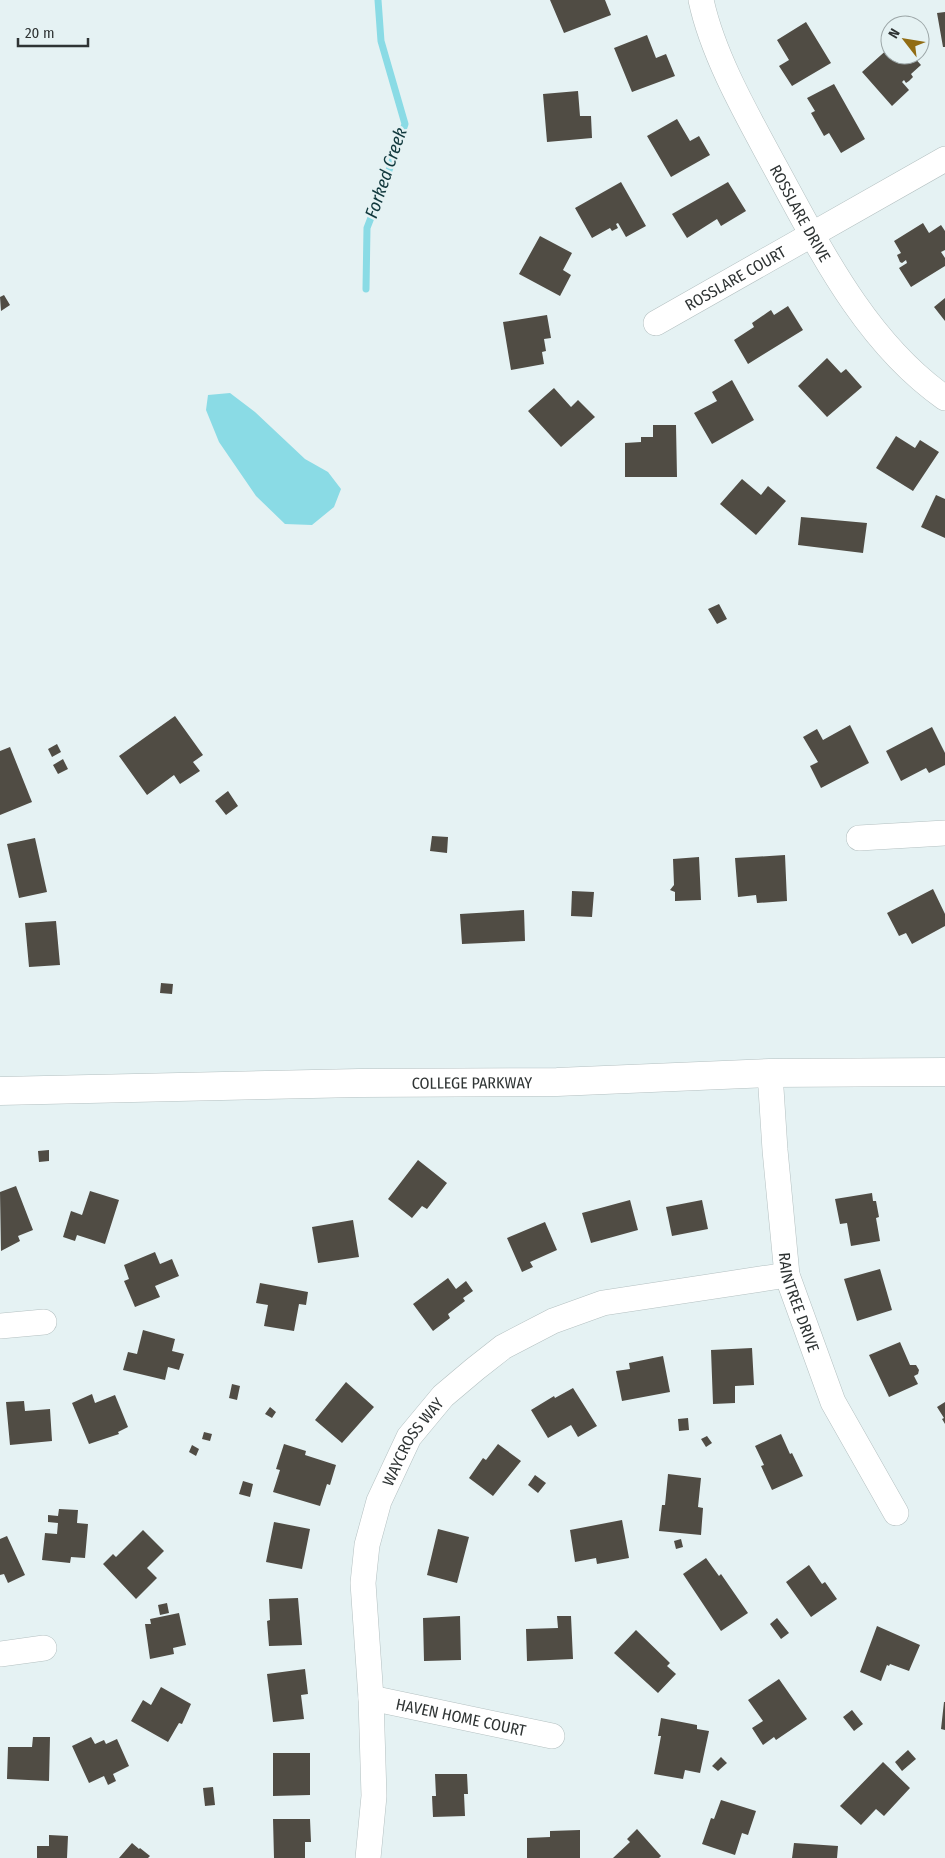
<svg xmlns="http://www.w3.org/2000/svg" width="945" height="1858" font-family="'Fira Sans Condensed',sans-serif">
<rect width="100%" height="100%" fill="#e5f2f3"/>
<!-- water -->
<path fill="#8adbe5" d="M230,393L255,412L305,459L328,472L341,489L334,507L312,525L285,524L256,496L219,442L206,410L208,395Z"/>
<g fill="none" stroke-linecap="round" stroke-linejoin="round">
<!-- stream -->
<path stroke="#8adbe5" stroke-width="7" d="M366,289L367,228L387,176L405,124L381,41L378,0"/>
</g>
<!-- building -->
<path fill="#504c44" d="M550,0H605L611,15L564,33Z
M945,12V47H943L937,13Z
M806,22L831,63L792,86L779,66L789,60L777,40Z
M647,35L656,58L666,54L675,76L632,92L614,48Z
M890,47V55H912L921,65L911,74L913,77L909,81L906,83L904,80L902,82L909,90L892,106L862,72Z
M834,84L865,139L841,153L829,133L824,136L811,113L815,111L807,98Z
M578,91L580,116H591L592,138L547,142L543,94Z
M677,119L690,141L699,136L710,155L671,177L647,136Z
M621,182L646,226L626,237L618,223L616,224L618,228L612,231L610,228L592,238L575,208Z
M728,182L746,211L721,226L717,219L687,238L672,214Z
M923,223L929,233L941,225L945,231V250L941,252L945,258V266L911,287L899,268L907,263L906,260L902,263L900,262L897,255L901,253L894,241Z
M540,236L572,253L563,270L571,275L560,296L519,274Z
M4,295L10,305L1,311L0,297Z
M945,298V321L934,307Z
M788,306L803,330L748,364L734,340L754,327L752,323L768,312L771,310L774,315Z
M547,315L551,338L544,339L546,351L542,352L544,364L511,370L503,322Z
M827,358L841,373L846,369L862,387L827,417L798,386Z
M732,380L754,420L712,444L694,413L717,401L712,392Z
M554,388L571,407L578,400L595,417L561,447L528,411Z
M653,425H676L677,477H625V443L641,442V437H653Z
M896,436L915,448L920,440L939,452L913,491L876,468Z
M742,479L761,495L768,486L786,501L756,535L720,504Z
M936,495L945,499V538L921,527Z
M801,517L867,523L863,553L798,545Z
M719,604L727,619L717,624L708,609Z
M175,716L203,755L193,762L200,771L180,784L174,775L147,795L119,756Z
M850,725L869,763L821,788L810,766L818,762L803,737L817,729L823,740Z
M932,727L945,753V765L929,773L926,768L901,781L886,751Z
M57,744L61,752L52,757L48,749Z
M10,747L32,802L0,815V751Z
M63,759L68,769L58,774L53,765Z
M228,791L238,806L226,815L215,801Z
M432,836L448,837L447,853L430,851Z
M35,838L47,892L19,898L7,844Z
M785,855L787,901L757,903L756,895L738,897L735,858Z
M699,857L701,900L675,901V892L670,890L674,885L673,859Z
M933,889L945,914V926L912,944L906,933L899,936L887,913Z
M572,891L594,892L592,917L571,916Z
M524,910L525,941L462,944L460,914Z
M56,921L60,965L29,967L25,923Z
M161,983L173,984L172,994L160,993Z
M49,1150V1161L39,1162L38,1151Z
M418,1160L447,1183L427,1209L422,1206L412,1218L388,1199Z
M16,1186L33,1230L18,1236L20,1241L1,1251L0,1192Z
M90,1191L119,1200L105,1244L77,1235L75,1241L63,1237L71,1211L82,1215Z
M872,1193L873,1201H876L879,1217L876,1218L880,1241L851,1246L847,1223L840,1224L835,1199Z
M630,1200L638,1230L591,1243L582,1213Z
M702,1200L708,1229L672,1236L666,1207Z
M353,1220L359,1257L318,1263L312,1227Z
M545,1222L557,1250L530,1262L533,1267L522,1272L507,1238Z
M155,1252L160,1264L172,1259L179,1276L155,1286L160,1297L135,1307L124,1281L129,1279L124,1265Z
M880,1269L892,1310L857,1321L844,1279Z
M448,1278L456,1289L466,1281L473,1291L463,1298L465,1301L448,1314L450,1318L433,1331L413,1304Z
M260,1283L308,1292L306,1305L299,1304L294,1331L264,1326L268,1305L256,1303Z
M143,1330L175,1339L172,1351L184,1354L179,1370L168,1367L165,1380L123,1370L128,1352L137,1354Z
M900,1342L910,1365H916L919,1370L918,1374L914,1376L918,1384L889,1397L869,1355Z
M752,1348L754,1385L735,1386V1403L713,1404L711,1350Z
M663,1356L670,1392L622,1401L616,1371L630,1369L629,1363Z
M346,1382L374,1407L342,1443L315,1420Z
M232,1384L240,1386L237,1400L229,1398Z
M573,1388L597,1426L578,1437L571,1425L548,1438L531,1410L554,1396L555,1398Z
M92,1394L95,1403L115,1395L128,1427L118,1432L119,1434L89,1444L72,1403Z
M24,1401L25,1411L50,1409L52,1441L10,1445L6,1402Z
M945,1402V1424L942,1419L944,1418L937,1407Z
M270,1407L276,1412L272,1418L265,1414Z
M688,1418L689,1430L679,1431L678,1419Z
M204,1432L212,1434L210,1441L202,1439Z
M781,1434L790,1454L792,1453L803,1476L772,1490L761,1466L764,1465L755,1446Z
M707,1436L712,1443L706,1447L701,1439Z
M284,1444L306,1451L305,1455L336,1465L330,1485L327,1484L320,1506L273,1492L280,1470L276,1469Z
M498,1444L521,1461L493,1496L469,1478L483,1458L486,1460Z
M192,1445L199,1449L196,1456L189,1452Z
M668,1474L701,1478L698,1507L703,1508L701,1535L659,1531L662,1505H665Z
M535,1475L546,1483L538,1493L528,1485Z
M243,1481L253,1484L250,1497L239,1494Z
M59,1509L78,1510L77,1523L88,1524L85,1558L71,1557L70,1563L42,1560L45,1533L57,1534L58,1523L48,1522V1515L58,1516Z
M622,1520L629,1558L597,1564L596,1558L575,1562L570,1530Z
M274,1522L310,1529L302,1569L266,1562Z
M438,1529L469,1537L457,1583L427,1575Z
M143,1530L164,1551L147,1568L157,1578L136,1599L103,1564L113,1554L116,1557Z
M7,1536L25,1575L8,1583L4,1574L0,1575V1539Z
M681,1539L683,1547L676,1549L674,1541Z
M706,1558L719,1576L721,1574L748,1613L721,1631L683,1574Z
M809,1565L822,1584L825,1582L837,1599L811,1617L786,1582Z
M298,1598L302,1645L269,1646L267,1621L270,1620L269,1599Z
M167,1603L169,1613L160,1615L158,1605Z
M179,1613L186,1645L173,1648L174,1654L150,1659L145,1624H151L150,1619Z
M460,1616L461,1660L424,1661L423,1618Z
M557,1616H571L573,1659L527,1661L526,1629L558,1628Z
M777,1618L789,1633L781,1639L770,1624Z
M877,1626L920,1645L909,1671L890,1664L889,1666L887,1665L881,1681L860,1672Z
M636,1630L670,1663L667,1666L676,1674L658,1693L614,1653Z
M305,1669L308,1694L301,1695L304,1719L273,1722L267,1674Z
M779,1679L807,1719L776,1740L774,1737L763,1745L752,1728L763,1721L748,1700Z
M161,1687L191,1704L182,1724L179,1723L168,1742L131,1721L143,1700L151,1705Z
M944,1702H945V1730L941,1729Z
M852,1710L863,1724L854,1731L843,1717Z
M661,1718L697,1725V1729L709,1731L700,1773L685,1770L683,1779L654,1774L661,1736H658Z
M33,1737H50L49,1781L7,1779L8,1747H32Z
M91,1737L95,1744L104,1740L106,1744L117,1739L129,1766L113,1774L116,1781L108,1785L104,1776L89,1783L72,1746Z
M908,1750L916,1759L902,1771L895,1762Z
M273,1753H310V1795L273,1796Z
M721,1757L727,1763L718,1771L712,1766Z
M883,1762L910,1788L884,1816L876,1809L861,1825L840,1806Z
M435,1774H467L468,1794H464L465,1816L433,1817L432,1796H436Z
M213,1787L215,1805L205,1806L203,1788Z
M721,1800L756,1811L748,1835L742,1833L735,1855L702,1844L711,1818L714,1819Z
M273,1819H310L311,1842H305V1858H274Z
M637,1829L661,1856L659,1858H613L630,1842L627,1839Z
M580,1830V1858H527V1838L550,1837V1831Z
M49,1835L68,1836L67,1858H37V1846H49Z
M132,1843L139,1849L140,1848L150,1856L148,1858H119Z
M794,1843L838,1846L837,1858H792Z"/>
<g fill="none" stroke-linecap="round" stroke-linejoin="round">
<defs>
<g id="minor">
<path id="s1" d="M701,0C713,56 747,115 774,165C820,249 865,342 945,398"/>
<path id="s2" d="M656,323L945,159"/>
<path d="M859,838L945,833"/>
<path id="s3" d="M770,1073L775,1150L787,1275L833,1402L896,1513"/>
<path d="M0,1326L44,1322"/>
<path d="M0,1654L44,1648"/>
<path id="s4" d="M371,1698L552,1736"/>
<path id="s5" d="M368,1858L374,1796L371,1698L363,1583L367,1545L379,1501L409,1437L443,1396L475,1369L503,1347L553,1321L603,1303L787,1275"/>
</g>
<g id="major">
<path id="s6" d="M0,1091L359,1083L557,1082L770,1073L945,1072"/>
</g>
</defs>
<!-- minor casing -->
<use href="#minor" stroke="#b4c0c1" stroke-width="26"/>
<!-- major casing -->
<use href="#major" stroke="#b4c0c1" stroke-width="29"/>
<!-- minor -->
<use href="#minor" stroke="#fff" stroke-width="25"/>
<!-- major -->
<use href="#major" stroke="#fff" stroke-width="28"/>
</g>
<g text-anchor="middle" stroke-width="5" stroke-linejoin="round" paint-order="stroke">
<!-- street labels -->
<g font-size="16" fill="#2f3434" stroke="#e5f2f3">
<text dy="6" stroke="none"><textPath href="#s1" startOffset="236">ROSSLARE DRIVE</textPath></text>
<text dy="6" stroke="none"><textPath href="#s2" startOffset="91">ROSSLARE COURT</textPath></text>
<text dy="6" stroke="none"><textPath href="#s6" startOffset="472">COLLEGE PARKWAY</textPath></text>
<text dy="6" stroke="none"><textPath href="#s3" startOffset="232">RAINTREE DRIVE</textPath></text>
<text dy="6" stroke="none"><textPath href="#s5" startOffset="428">WAYCROSS WAY</textPath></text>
<text dy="6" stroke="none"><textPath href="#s4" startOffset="92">HAVEN HOME COURT</textPath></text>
</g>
<!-- water labels -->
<g font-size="18" font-style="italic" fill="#10383c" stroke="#e5f2f3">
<text transform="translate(386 173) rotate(-71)" y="6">Forked Creek</text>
</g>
</g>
<!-- north arrow -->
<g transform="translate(905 40) rotate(301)"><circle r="24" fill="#e5f2f3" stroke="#9ca6a7"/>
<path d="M0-4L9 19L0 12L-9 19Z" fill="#916c13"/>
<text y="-8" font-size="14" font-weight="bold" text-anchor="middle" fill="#2f3434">N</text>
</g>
<!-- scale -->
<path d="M18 38v8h70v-8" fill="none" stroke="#2f3434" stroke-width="2.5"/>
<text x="25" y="38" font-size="15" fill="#2f3434" stroke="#e5f2f3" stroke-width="4" paint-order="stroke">20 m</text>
</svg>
